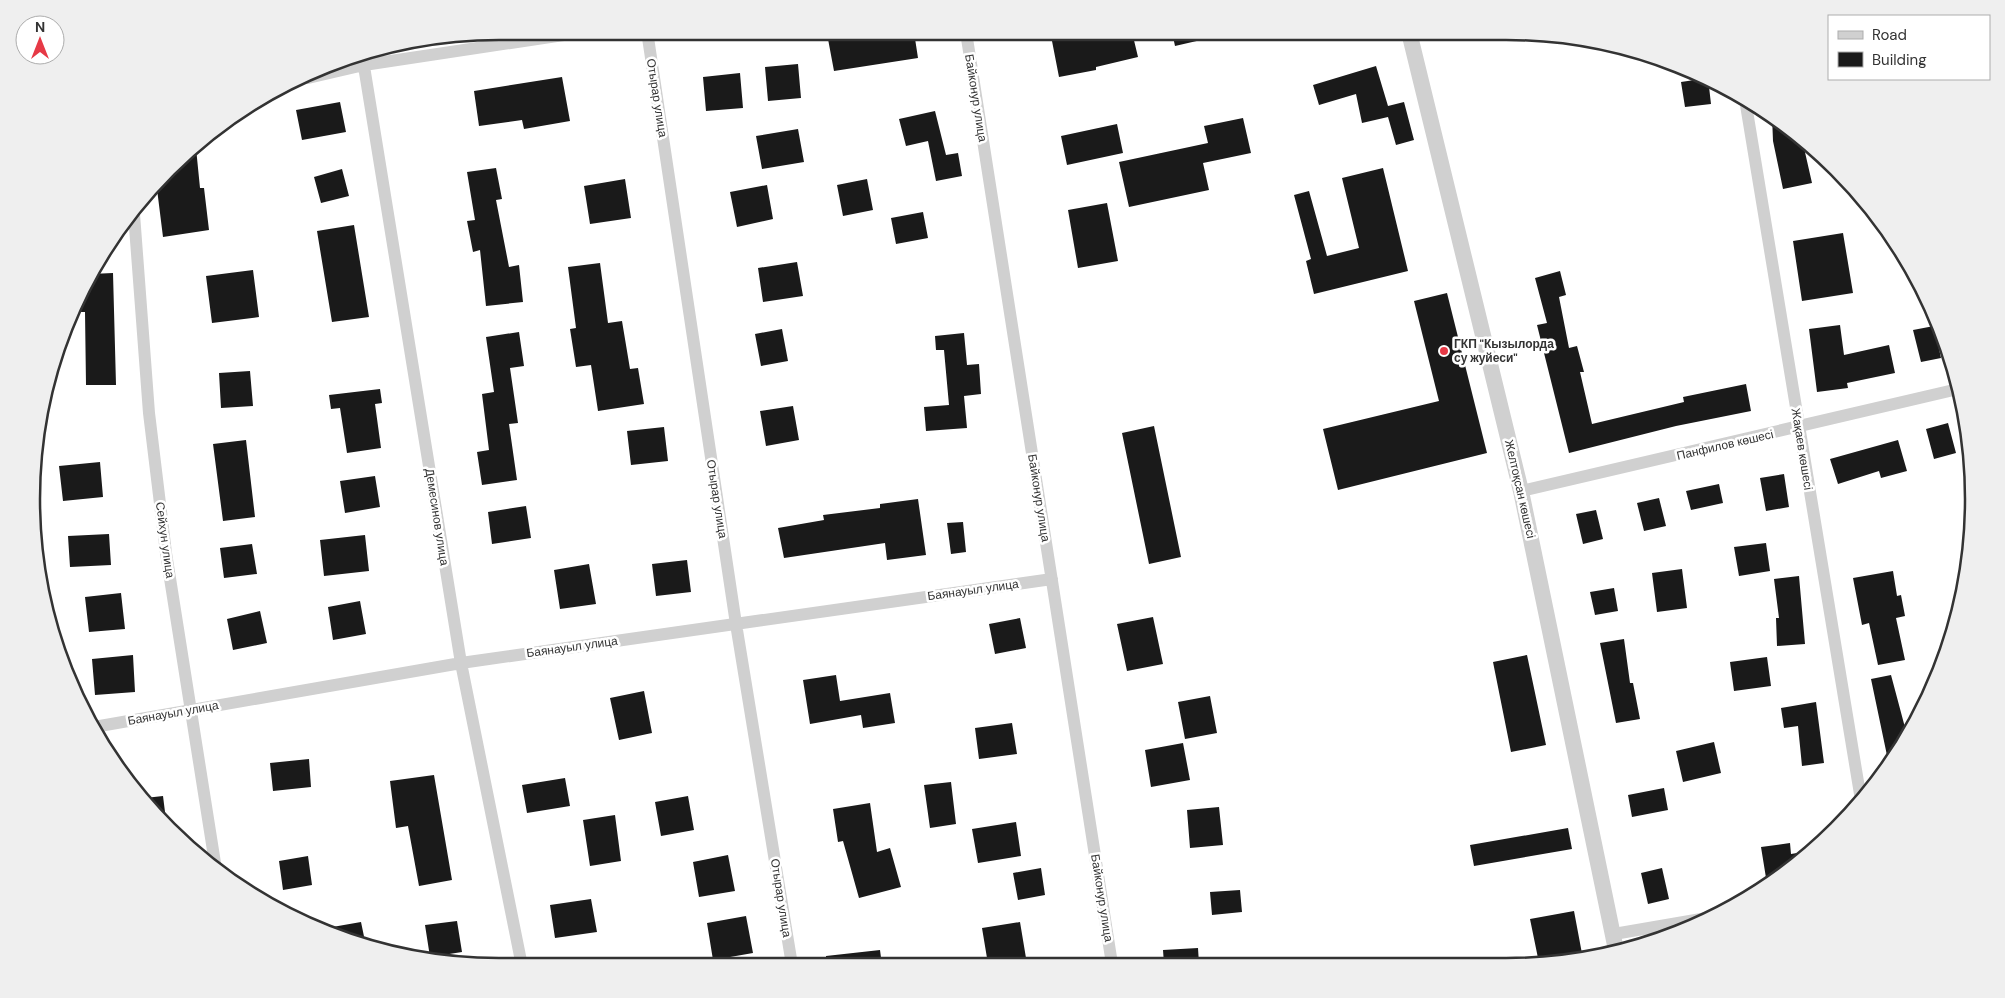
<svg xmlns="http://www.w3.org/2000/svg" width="2005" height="998" font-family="'DM Sans',sans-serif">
<rect width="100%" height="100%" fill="#fff"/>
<!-- building -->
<path fill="#1a1a1a" d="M867,32H914L918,58L834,71L828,39Z
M1098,32H1132L1138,57L1096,67V70L1059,77L1052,41Z
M1172,32H1214V37L1175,46Z
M798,64L801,98L768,101L765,67Z
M1376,66L1388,106L1404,102L1414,140L1396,145L1388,117L1362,123L1356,94L1319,105L1313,85Z
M740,73L743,108L706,111L703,77Z
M562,77L570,121L524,129L522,120L479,126L474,91Z
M1708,78L1711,104L1685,107L1681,82Z
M340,102L346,132L302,140L296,110Z
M935,111L946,155L958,153L962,176L936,181L928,141L906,146L899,119Z
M1772,116L1791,128L1802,139L1812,183L1783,189L1773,141Z
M1243,118L1251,153L1203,163L1209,190L1129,207L1119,162L1208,143L1204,126Z
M1117,124L1123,153L1067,165L1061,136Z
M798,129L804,162L762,169L756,136Z
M196,148L200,188H204L209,230L163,237L157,189Z
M496,168L502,199L496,200L509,267L519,265L523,302L486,306L480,250L473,252L467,221L475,220L467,172Z
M1383,168L1408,271L1314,294L1306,261L1311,259L1294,195L1309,191L1327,256L1359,248L1342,178Z
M342,169L349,196L321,203L314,177Z
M625,179L631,218L590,224L584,186Z
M867,179L873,210L843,216L837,185Z
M767,185L773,219L737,227L730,192Z
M1107,203L1118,261L1078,268L1068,210Z
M923,212L928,238L896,244L891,218Z
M354,225L369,317L332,322L317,231Z
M1843,233L1853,293L1802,301L1793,241Z
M797,262L803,296L763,302L758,268Z
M600,263L608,323L622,321L630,369L638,368L644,404L598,411L591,365L576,367L570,329L576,328L568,267Z
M253,270L259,317L212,323L206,276Z
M1560,271L1566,295L1559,297L1569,348L1577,346L1584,372H1580L1592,424L1684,402L1683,397L1746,384L1751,411L1676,426L1569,453L1537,325L1547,323L1535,278Z
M113,273L116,385H86L85,312H78L77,300L91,274Z
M1447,293L1487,453L1338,490L1323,429L1439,401L1414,301Z
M1840,325L1844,355L1889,345L1895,373L1847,383L1848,388L1817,392L1809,329Z
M1934,326L1941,358L1921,362L1913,330Z
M782,329L788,361L761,366L755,334Z
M519,332L524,366L510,368L518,423L509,424L517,480L482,485L477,452L489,450L482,394L494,392L486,337Z
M964,333L967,365L979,364L981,394L964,396L967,428L926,431L924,407L949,405L944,350H936L935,336Z
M250,371L253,406L221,408L219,373Z
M380,389L382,403L375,404L381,448L347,453L340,408L331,409L329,395Z
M793,406L799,440L766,446L760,411Z
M1948,423L1956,453L1934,459L1926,429Z
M1154,426L1181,557L1149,564L1122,433Z
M664,427L668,461L631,465L627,431Z
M246,440L255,517L223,521L213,444Z
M1898,440L1907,471L1881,478L1879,471L1838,484L1830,459Z
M100,462L103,497L63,501L59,466Z
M1784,474L1789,507L1766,511L1760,478Z
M375,476L380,507L345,513L340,481Z
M1719,484L1723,503L1691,510L1686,491Z
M1659,498L1666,526L1644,531L1637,503Z
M918,499L926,555L887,560L885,543L784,558L778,528L824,520L823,515L880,508V504Z
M526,506L531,538L492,544L488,512Z
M1596,510L1603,539L1583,544L1576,514Z
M963,522L966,552L951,554L947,523Z
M109,534L111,565L70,567L68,536Z
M365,535L369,571L324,576L320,540Z
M1766,543L1770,571L1739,576L1734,547Z
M252,544L257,574L224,578L220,548Z
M687,560L691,592L656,596L652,564Z
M589,564L596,604L560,609L554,570Z
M1682,569L1687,608L1657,612L1652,573Z
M1893,571L1897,596L1901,595L1905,616L1896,618L1905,660L1878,665L1869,623L1862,625L1853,578Z
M1799,576L1805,644L1777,646L1776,618H1779L1774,579Z
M1614,588L1618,611L1595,615L1590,592Z
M121,593L125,629L89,632L85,597Z
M360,601L366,634L333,640L328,607Z
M260,611L267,643L233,650L227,619Z
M1153,617L1163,664L1127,671L1117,624Z
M1020,618L1026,648L995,654L989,624Z
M1624,639L1630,683H1633L1640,719L1616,723L1600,643Z
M133,655L135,692L95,695L92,659Z
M1527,655L1546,745L1511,752L1493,662Z
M1767,657L1771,686L1734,691L1730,662Z
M836,675L840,701L890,693L895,723L863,728L861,715L810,724L803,680Z
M1891,675L1907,735L1889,765L1871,679Z
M644,691L652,733L619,740L610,698Z
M1210,696L1217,733L1185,739L1178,702Z
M1816,702L1824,763L1802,766L1798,726L1784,728L1781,708Z
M1012,723L1017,754L979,759L975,728Z
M1714,742L1721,773L1683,782L1676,751Z
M1183,743L1190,780L1151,787L1145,750Z
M309,759L311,787L273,791L270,763Z
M434,775L452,880L419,886L408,826L396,828L390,781Z
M565,778L570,806L527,813L522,785Z
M951,782L956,824L930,828L924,785Z
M1664,788L1668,810L1632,817L1628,795Z
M163,796L167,828L145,798Z
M688,796L694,830L661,836L655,802Z
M870,803L877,852L890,848L901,887L859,898L843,841L838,842L833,809Z
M1219,807L1223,845L1190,848L1187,810Z
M615,815L621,861L590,866L583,820Z
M1016,822L1021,856L978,863L972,829Z
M1568,828L1572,849L1474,866L1470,845Z
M1790,843L1791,854L1809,851L1791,870L1767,884L1761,847Z
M728,855L735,891L699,897L693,862Z
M308,856L312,885L283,890L279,861Z
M1041,868L1045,895L1018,900L1013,873Z
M1662,868L1669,899L1648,904L1641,873Z
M1240,890L1242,912L1212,915L1210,892Z
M591,899L597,932L555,938L550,905Z
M1574,911L1583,959L1567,963H1539L1530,919Z
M746,916L753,953L713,960L707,923Z
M457,921L462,952L430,957L425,925Z
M361,922L366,946L321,929Z
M1020,922L1027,964H988L982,928Z
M1198,948L1199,964H1164L1163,950Z
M880,950L882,965H826V956Z"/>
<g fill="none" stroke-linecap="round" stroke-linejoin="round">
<!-- minor -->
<path stroke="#d0d0d0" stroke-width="12" d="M647,31L736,624L792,965
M966,32L1112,964
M362,54L461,663L522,966
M308,78L364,65L590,31
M1745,99L1861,800
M134,214L149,413L166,553L215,863
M1521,491L1958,389
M94,727L461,663L1052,579
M1614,934L1707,918"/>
<!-- tertiary -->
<path stroke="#d0d0d0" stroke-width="16" d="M1409,32L1521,491L1616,950"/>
</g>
<!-- markers -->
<circle fill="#e63946" stroke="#fff" stroke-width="2" cx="1444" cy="351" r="5"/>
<g text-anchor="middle" stroke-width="5" stroke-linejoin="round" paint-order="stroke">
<!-- street labels -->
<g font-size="12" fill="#333" stroke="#fff">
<text transform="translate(657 98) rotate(81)" y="4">Отырар улица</text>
<text transform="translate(976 98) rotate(81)" y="4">Байконур улица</text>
<text transform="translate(1725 445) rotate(-13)" y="4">Панфилов көшесі</text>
<text transform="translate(1802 449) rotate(81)" y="4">Жақаев көшесі</text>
<text transform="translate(1520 489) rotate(77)" y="4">Желтоқсан көшесі</text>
<text transform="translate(1039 498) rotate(81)" y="4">Байконур улица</text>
<text transform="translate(717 499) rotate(81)" y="4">Отырар улица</text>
<text transform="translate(437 517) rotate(81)" y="4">Демесинов улица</text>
<text transform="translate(165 540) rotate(82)" y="4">Сейхун улица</text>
<text transform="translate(973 590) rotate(-8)" y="4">Баянауыл улица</text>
<text transform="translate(572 647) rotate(-8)" y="4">Баянауыл улица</text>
<text transform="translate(173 713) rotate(-10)" y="4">Баянауыл улица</text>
<text transform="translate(781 898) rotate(81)" y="4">Отырар улица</text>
<text transform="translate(1102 898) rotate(81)" y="4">Байконур улица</text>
</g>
<!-- poi labels -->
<g font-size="12" font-weight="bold" fill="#333" stroke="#fff" text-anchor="start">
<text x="1454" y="348">ГКП "Кызылорда<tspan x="1454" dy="14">су жуйеси"</tspan></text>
</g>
</g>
<!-- crop -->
<path d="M0 0H2005V998H0ZM499 40H1506A459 459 0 0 1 1965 499V499A459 459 0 0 1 1506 958H499A459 459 0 0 1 40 499V499A459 459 0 0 1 499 40Z" fill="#efefef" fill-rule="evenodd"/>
<path fill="none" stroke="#333" stroke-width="2.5" d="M499 40H1506A459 459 0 0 1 1965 499V499A459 459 0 0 1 1506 958H499A459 459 0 0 1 40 499V499A459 459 0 0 1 499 40Z"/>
<!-- legend -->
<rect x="1828" y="15" width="162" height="65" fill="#ffffff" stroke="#adadad"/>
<rect x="1838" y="31" width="25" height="8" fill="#d0d0d0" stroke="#adadad"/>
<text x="1872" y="40" font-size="15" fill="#333333">Road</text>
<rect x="1838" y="52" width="25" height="15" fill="#1a1a1a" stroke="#adadad"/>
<text x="1872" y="65" font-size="15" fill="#333333">Building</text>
<!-- north arrow -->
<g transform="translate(40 40)"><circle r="24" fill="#ffffff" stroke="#adadad"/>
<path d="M0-4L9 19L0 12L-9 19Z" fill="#e63946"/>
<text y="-8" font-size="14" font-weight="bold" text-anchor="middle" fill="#333333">N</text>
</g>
</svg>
